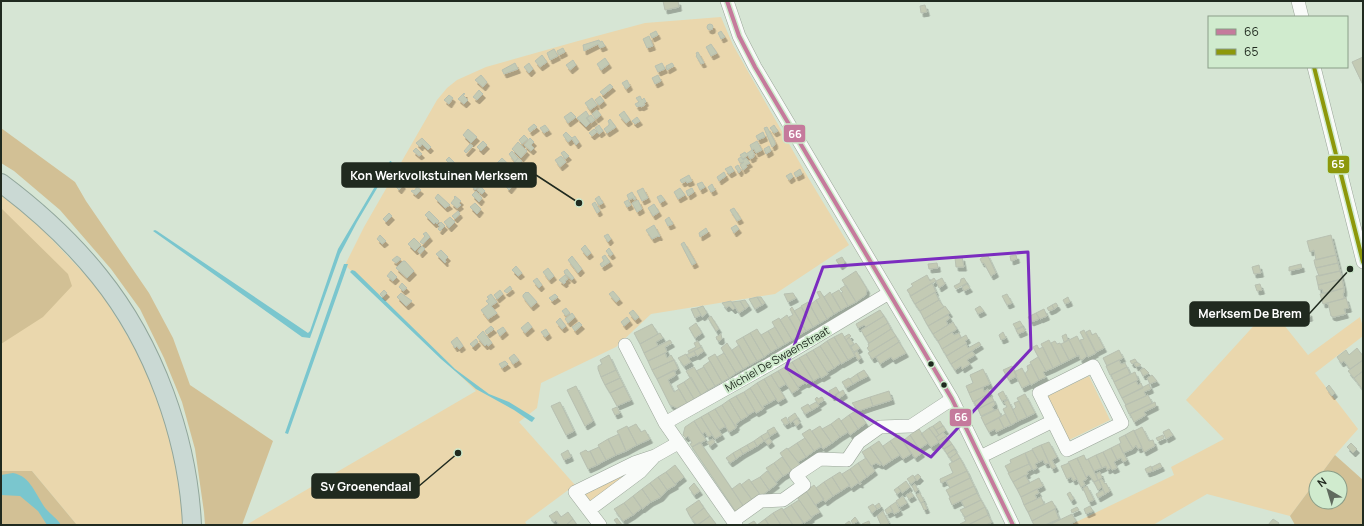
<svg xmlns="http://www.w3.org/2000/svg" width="1364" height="526" font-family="Manrope,sans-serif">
<defs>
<filter id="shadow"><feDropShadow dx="2.5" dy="4" stdDeviation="0" flood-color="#0004"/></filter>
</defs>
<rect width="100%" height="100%" fill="#d6e5d4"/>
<!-- green -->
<path fill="#ead7ad" d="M721,17L733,45L809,179L849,245L775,294L651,314L616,347L541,383L537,408L519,422L575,485L525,522L527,525H246L476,391L345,265L364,227L437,100L447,88L457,80L486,67L578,41L645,23Z
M1,193L20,206L97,287L116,317L140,357L163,407L178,472L185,525H77L32,471H1Z
M1276,315L1308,355L1360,317L1363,327V336L1315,373L1358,429L1335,455L1318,478H1316V481L1290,516L1207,494L1153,525H1070L1174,475L1171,467L1224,439L1186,400L1259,320Z
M1089,376L1110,420L1067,441L1046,397Z
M636,468L592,501C588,500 585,498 585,493Z"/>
<!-- forest -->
<path fill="#d2c095" d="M1,128L75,182L86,201L149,293L173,338L190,385L273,441L242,525H205L204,512L195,449L182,402L164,358L140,309L111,269L60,210L14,171L1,163Z
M1,208L68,274L72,286L43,317L1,344Z
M1335,455L1363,480V525H1295L1290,516L1316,481V502H1340V478H1318Z
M1,471H32L77,525H1Z"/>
<!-- water -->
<path fill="#7ac6ce" d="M390,161H391L392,163L357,222L340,254L310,338L302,337L153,231L155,230L157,231L308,333L310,331L338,249Z
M344,264H348L288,434L285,433Z
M352,270L355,271L455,369L489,394L509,402L535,418L532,422L530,421L514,410L476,389L441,359L350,272Z
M13,473C31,476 36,496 46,509C51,515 57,518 61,525H47L38,511L20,496L1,495V475Z"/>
<!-- building -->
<path fill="#c3cab4" stroke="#b8c0b1" filter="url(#shadow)" d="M663,1H678L679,7L665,10Z
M925,5L927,12L921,13L920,6Z
M707 27a3 3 0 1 1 6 0a3 3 0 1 1-6 0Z
M656,31L658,35L652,38L650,34Z
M721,31L725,37L721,39L718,33Z
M649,36L653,46L647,48L643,39Z
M599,40L600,42L602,41L605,46L600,48L598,44L584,51L583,45Z
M711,44L717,53L711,56L706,47Z
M563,48L565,52L559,55L557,51Z
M554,49L558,56L550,60L547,53Z
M698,52L704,63L701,64L696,56L697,55L696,53Z
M542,55L547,62L540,67L535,61Z
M1363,57V85L1352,62Z
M605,58L609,64L601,70L597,64Z
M573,60L576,65L570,70L566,65Z
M515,63L518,69L504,74L502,70Z
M529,63L533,69L529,73L524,67Z
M662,63L665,69L658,72L655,66Z
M672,63L674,66L667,70L666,66Z
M481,75L487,82L483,87L475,80Z
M658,75L661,81L655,84L652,78Z
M627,80L630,86L626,89L622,83Z
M610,84L613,87L603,95L600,92Z
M479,90L483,94L477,100L473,97Z
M464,93L465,94L463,95L468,100L464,104L458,99Z
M449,95L453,98L449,104L444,100Z
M600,96L604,101L599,105L595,100Z
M640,96L642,100L644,98L646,102L644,103L645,105L641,107L640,106L637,107L635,104L639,102L636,98Z
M592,98L597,105L590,110L585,103Z
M597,110L601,115L596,119L592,114Z
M586,111L589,116L586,118L590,123L586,127L577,118Z
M624,111L630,120L626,123L619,115Z
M571,112L576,117L568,123L564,117Z
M591,115L595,120L591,123L587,118Z
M637,117L640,121L635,124L632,121Z
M610,119L616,127L607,133L604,129L609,125V123L608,121Z
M534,124L537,127L530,132L528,129Z
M545,125L549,130L544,133L540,128Z
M599,125L603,131L599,134L595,128Z
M774,125L778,131L774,133L770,128Z
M767,127L775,142V145L772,147L764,128Z
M468,129L477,137L471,143L463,135Z
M594,129L597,132L592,136L589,133Z
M566,132L572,138L575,136L579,142L576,145L572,139L568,142L563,135Z
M763,132L765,137L758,140L756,136Z
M524,135L528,139L522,144L519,140Z
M422,138L431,147L428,150L422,144L420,147L416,143Z
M530,138L534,142L531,145L534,148L531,151L524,145Z
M483,141L487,145L481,151L477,147Z
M757,141L762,150L756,153L754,149L752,150L750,145Z
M518,142L527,151L521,158L512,149Z
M470,144L473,146L466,153L464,151Z
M769,146L771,151L766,154L764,149Z
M416,148L422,154L419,156L413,151Z
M752,150L755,155H753L754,157L750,159L748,155L743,159L740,155L745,152L746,154Z
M512,151L518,158L515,162L509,154Z
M564,151L569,156L565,159L561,153Z
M561,156L566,162L560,167L555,160Z
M449,157L455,163L452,166L446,160Z
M741,157L743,160L746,158L750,163L746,165L747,167L743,170L740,165L744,162L740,163L738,159Z
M502,158L521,176L515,181L496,164Z
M518,158L522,161L517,166L514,163Z
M491,163L494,166L487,173L484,170Z
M738,165L741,170L739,173L735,167Z
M731,166L734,171L729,174L725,169Z
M800,169L802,174L796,177L794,173Z
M724,172L726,176L719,181L717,177Z
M791,173L793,177L789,180L786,176Z
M689,175L692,181L687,183L686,181L682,183L680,180Z
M476,180L480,185L475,190L471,185Z
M511,181L514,184L509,190L506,187Z
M400,182L403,185L399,190L396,187Z
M702,182L705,187L700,190L697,184Z
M712,184L715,190L711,192L708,187Z
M480,186L485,191L482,194L477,190Z
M417,187L421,190L416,195L411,191L413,190L414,191Z
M643,188L648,198L642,201L637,191Z
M680,188L685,195L678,199L674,192Z
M692,188L694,192L688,196L686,191Z
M476,191L482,198L479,202L472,195Z
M632,192L636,199L634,200L633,198L629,200L627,195Z
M438,194L450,205L445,208L435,198Z
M661,195L665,200L660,203L657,197Z
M455,196L461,201L459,203L461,205L457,208L451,203L455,198L454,197Z
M599,196L603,203L599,205L595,199Z
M628,200L631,205L627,207L624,202Z
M638,200L642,209L637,212L632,203Z
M595,202L600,211L597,213L592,204Z
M475,203L481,209L477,214L470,207Z
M654,204L659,212L653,216L648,208Z
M734,208L741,219L737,221L730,210Z
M429,211L439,221L437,224L436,222L434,224L425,215Z
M458,211L460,214L455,219L452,216Z
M389,213L392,216L386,222L383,219Z
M450,217L455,222L449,228L444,222Z
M669,217L673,224L668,226L665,220Z
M441,222L445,226L440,231L438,229L440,226L438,225Z
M654,225L660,236L659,237L658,236L652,239L646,230Z
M736,225L739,229L734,233L731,228Z
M706,228L708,232L700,237L699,233Z
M426,232L430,237L423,244L420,242L425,236L423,234Z
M608,234L611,239L608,242L604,236Z
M380,235L386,241L382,244L377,239Z
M1331,235L1336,255L1316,260L1314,250L1310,252L1307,241Z
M414,238L421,245L415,251L408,244Z
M684,242L696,263L692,265L681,244Z
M585,245L591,253L587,256L581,249Z
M422,246L425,249L420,254L418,251Z
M609,248L613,254L610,256L606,251Z
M441,250L448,257L445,260L446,261L445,263L436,254Z
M987,254L996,273L991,276L984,263H982L980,259Z
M605,255L610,262L602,267L600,264L604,261L602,257Z
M1016,255L1017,259L1011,261L1010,256Z
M1336,255L1338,263L1316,268L1315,265L1314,260Z
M397,256L401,259L396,263L392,260Z
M572,256L582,269L578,273L568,260Z
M842,257L845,262L840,266L836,260Z
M962,257L964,267H956L955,258Z
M403,261H405L414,271L407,278L396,268Z
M937,263L938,268L929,269L928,264Z
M1338,263L1340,271L1319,276L1316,268Z
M1301,264L1302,268L1289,271V267Z
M1259,265L1261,273L1254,274L1252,267Z
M516,266L522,273L518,276L512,270Z
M548,268L554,276L549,280L543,272Z
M567,269L574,278L572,280L565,274L564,271Z
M391,271L397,277L393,281L387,276Z
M856,271L867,289L866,295L856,302L842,280Z
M1340,271L1342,279L1318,285L1316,276Z
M565,275L568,279L565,281L566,282L564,284L559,280Z
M927,275L930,281L934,278L936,281L911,296L907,290L913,286L911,284Z
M537,278L542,285L539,288L533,281Z
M942,278L945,284L939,288L936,281Z
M964,278L967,283L956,289L954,286L960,283L961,279Z
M1342,279L1344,288L1324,294L1322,289L1319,290L1318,285Z
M402,283L407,288L403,291L399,287Z
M932,283L936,292L915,304L910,296Z
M967,284L970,288L964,291L962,287Z
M1260,284L1262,290L1257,291L1255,285Z
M846,285L856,302L848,306L841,293L843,292L840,289Z
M510,286L512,289L507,293L504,291Z
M1344,288V292L1343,294L1344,298H1346L1323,304L1320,294Z
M384,290L387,293L383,297L380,294Z
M500,290L503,294L497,299L494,295Z
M839,290L848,306L841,310L832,294Z
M613,291L620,299L616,302L609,294Z
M820,291L834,314L827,319L816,300L820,298L817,292Z
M526,292L527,293L528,292L537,302L531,307L523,297V295Z
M830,292L841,310L834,314L824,297Z
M935,292L939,300L920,311L915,304Z
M401,293L412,301L406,306L397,297Z
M793,293L796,298L788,302L784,294Z
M491,294L497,302L491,306L497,313L488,319L481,310L489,304L486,301L489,299L487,297Z
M555,294L558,297L552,301L549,298Z
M1007,294L1012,303L1007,305L1002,296Z
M757,297H761L765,303L762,305Z
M757,297L762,305L755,309L749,299Z
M1068,297L1070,302L1065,304L1063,300Z
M1346,298L1349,308L1344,309L1346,314L1334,317L1331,316L1328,303Z
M745,300L749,306L745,309L740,301Z
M816,300L827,319L820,323L810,305Z
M939,300L944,307L924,319L920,311Z
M731,301L735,308L733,310L729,306L726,308L722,303Z
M740,301L745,309L739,313L732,302Z
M808,302L820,323L813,327L801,306Z
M1056,303L1058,306L1054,309L1052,305Z
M1052,305L1054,309L1049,311L1047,308Z
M703,306L707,313L702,317L697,308Z
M945,306L950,313L928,326L924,319Z
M980,306L984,311L978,314L975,309Z
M792,307L806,331L799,335L789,317L793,315L790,309Z
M801,307L813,327L806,331L794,311Z
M566,308L570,313L566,316L562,311Z
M697,308L701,315L695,318L691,309Z
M1044,309L1047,316L1040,319L1036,313Z
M633,310L639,317L635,320L629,313Z
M880,310L884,316L866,327L864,325L858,328L856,324Z
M1304,312H1309L1310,317L1305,318Z
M572,313L575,317L568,323L565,319Z
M1036,313L1039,319L1031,322L1028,317Z
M787,315L799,335L792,340L780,320Z
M948,315L950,318L946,321L948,325L933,334L928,326Z
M711,316L719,329L716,331L708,318Z
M884,316L888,323L865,337L861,330Z
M627,317L630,321L624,326L621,322Z
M560,318L566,326L562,329L556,322Z
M779,318L792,340L785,344L772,322Z
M1020,321L1023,326L1016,329L1013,324Z
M528,322L532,327L525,333L521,328Z
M579,322L582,325L575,331L572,327Z
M953,322L957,329L938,341L933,334Z
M696,323L702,333L695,338L689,328Z
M888,323L891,329L869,343L865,337Z
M652,324L658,334L640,344L634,333Z
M491,326L494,329L487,334L485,331Z
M503,327L506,331L500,336L497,331Z
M775,327L785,344L778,348L768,331Z
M1023,327L1025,331L1018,334L1016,330Z
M546,329L549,334L545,337L541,332Z
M757,329L771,352L764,357L750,333Z
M891,329L896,336L870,352L867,348L869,346L868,344Z
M1084,330L1096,353L1088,357L1080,340L1084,339L1080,332Z
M1090,330L1092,335L1096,333L1104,348L1096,352L1086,332Z
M483,331L492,343L488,346L487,344L485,346L477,337Z
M768,331L778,348L771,352L761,335Z
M952,332L954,335L959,333L961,337L942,349L938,341Z
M1003,332L1006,338L1001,340L999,335Z
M660,333L663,338L656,342L658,346L644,353L640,344Z
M750,333L764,357L757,361L743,337Z
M842,333L855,356L848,360L834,337Z
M721,334L722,339L720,341L717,340L716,337Z
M849,334L851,336L846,340L844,337Z
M1066,334L1068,340L1064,342L1062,336Z
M966,335L968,339L965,341L967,343L947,356L942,349Z
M896,336L899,342L872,359L868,353Z
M1077,336L1087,356L1082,360L1080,359L1079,355L1077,356L1069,340Z
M457,337L463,346L459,349L457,346L455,348L451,342Z
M743,337L757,361L750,365L736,341Z
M834,337L848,360L841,364L827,341Z
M849,337L854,344L850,346L846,340Z
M476,339L478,342L473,347L470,344Z
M670,340L672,343L665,347L667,352L648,361L644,353Z
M1049,340L1061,364L1053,368L1041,344Z
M1069,340L1077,356L1069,360L1061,344Z
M698,341L701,347L689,353L688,351L696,347L694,343Z
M827,341L841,363L834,368L820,346Z
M1055,341L1057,344L1060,343L1069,360L1061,364L1051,343Z
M899,342L906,353L893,360L891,357L880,364L876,357Z
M979,342L981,345L951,364L946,356L966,344L968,348Z
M727,343L743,369L736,373L721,348Z
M856,343L860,348L854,352L851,347Z
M739,345L750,365L743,369L732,350Z
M1037,345L1039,349L1043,347L1053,368L1046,371L1033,347Z
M820,346L834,368L827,372L813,350Z
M701,347L704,351L697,356L694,351Z
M1357,348L1363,356V360L1350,369L1344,361L1341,363L1337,357L1346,350L1349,355Z
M813,350L828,374L821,378L806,354Z
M1119,350L1123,358L1107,366L1103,358Z
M694,351L696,355L689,358L686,355Z
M857,351L861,358L858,360L854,353Z
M972,351L975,355L967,360L970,364L962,369L961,366L955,370L951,364Z
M665,353L667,358L671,355L674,360L652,370L648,361Z
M724,353L736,373L729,378L717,357Z
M514,354L519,360L513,364L509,358Z
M686,354L691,362L684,366L678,358Z
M715,354L729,378L722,382L708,358Z
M806,354L820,377L813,381L799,358Z
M609,355L616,370L601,377L598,369V366L602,364L600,360Z
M1038,357L1046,371L1043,372L1046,377L1039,380L1030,362Z
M799,358L813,380L806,384L792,362Z
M1135,359L1137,362L1132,364L1130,361Z
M674,360L678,369L657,379L652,370Z
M1119,360L1121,364L1125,363L1127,367L1110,375L1106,366Z
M1363,360V371L1354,378L1348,371Z
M505,361L508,364L502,368L499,364Z
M710,361L722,382L715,386L703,366Z
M792,362L805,383L798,387L785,367Z
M1137,362L1141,365L1136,367L1134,363Z
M1031,364L1039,380L1031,385L1025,374L1028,370L1027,366Z
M1012,366L1017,376L1009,380L1003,370Z
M694,367L708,390L701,395L686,371Z
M704,367L715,386L708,390L696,371Z
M785,367L799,389L792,393L778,371Z
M1127,367L1130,374L1114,382L1111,375Z
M1022,368L1030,384L1022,388L1014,372Z
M1144,368L1149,373L1143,376L1140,370Z
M983,369L990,384L969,393L966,386L973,383L970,375Z
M616,370L620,378L605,385L601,377Z
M674,370L676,375L668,380L674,392L679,389L687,403L677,408L670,405L657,379Z
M864,370L868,376L860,380L857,374Z
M778,371L786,384L779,388L771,375Z
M1363,371V390L1354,378Z
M1135,372L1138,380L1118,390L1114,382Z
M857,374L860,380L853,384L850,379Z
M771,375L785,398L778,402L764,379Z
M1152,375L1157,381L1150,384L1147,378Z
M691,377L701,395L694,399L684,382Z
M620,378L624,386L610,393L605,385Z
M849,378L853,384L846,388L842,382Z
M764,379L776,399L769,403L757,383Z
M1136,381L1138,385L1141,383L1143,388L1122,398L1118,390Z
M684,382L694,399L687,403L677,386Z
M757,383L769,403L763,406L764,408L763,409L750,388Z
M1149,384L1151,389L1144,392L1146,396L1126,405L1122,398Z
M1329,385L1335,393L1332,396L1326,388Z
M576,386L593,421L585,426L567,390Z
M624,386L631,400L617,406L610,393Z
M836,387L839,392L832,397L829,391Z
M984,387L983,388L984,392L988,389L990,393L973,402L969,393Z
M750,388L763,409L756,413L744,392Z
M843,390L845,394L838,399L836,395Z
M889,391L892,400L873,406L870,397Z
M1003,391L1007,399L1002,401L998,394Z
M744,392L755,411L748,415L736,396Z
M1025,394L1035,413L1027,417L1017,398Z
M986,395L988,399L992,397L994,401L978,409L974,402Z
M1148,395L1152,403L1129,414L1125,405Z
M736,396L748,416L741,420L729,400Z
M817,397L818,399L822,397L824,400L818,404L815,399Z
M870,397L873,406L858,411L852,403Z
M729,400L741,420L736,424L737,426L736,427L722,405Z
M1008,400L1018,421L1011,425L1003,409L1007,407L1004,402Z
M994,401L995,405L992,407L994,410L981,416L978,409Z
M1019,401L1027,417L1018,421L1013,410L1016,407L1014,403Z
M560,402L574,431L566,435L551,406Z
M816,402L819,406L812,410L809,406Z
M1155,402L1156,406L1144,412L1146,415L1134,422L1130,414Z
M808,404L812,410L805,414L801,408Z
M722,405L736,428L729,432L715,409Z
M617,407L620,413L615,415L612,409Z
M715,409L726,426L719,430L708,413Z
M998,409L1001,416L985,425L981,417Z
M857,410L866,423L858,429L849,415Z
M708,413L722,435L715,439L701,417Z
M795,413L798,418L790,423L788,418Z
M1005,414L1011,425L1004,428L999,418Z
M849,415L858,429L850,435L841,421Z
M701,417L712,435L708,437L705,432L702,434L694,421Z
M786,417L789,423L785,425L781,420Z
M797,418L800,423L796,426L793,421Z
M839,418L848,432L840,437L831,424Z
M999,418L1004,428L996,432L995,429L989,432L985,425Z
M694,421L706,440L692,447L690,444L692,443L688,436L686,438L683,435L685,427Z
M940,421L943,426L936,430L933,426Z
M636,424L641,432L645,430L650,439L637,445L628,428Z
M831,424L840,437L832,443L822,429Z
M627,426L637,445L626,451L617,431Z
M820,426L832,443L823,449L812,431Z
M933,426L939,435L936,437L929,428Z
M943,426L946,430L939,435L936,430Z
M774,427L777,432L770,436L767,431Z
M1142,427L1149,441L1153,440L1155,446L1144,452L1134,431Z
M929,428L939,442L931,447L921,434Z
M810,429L822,446L814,451L802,434Z
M919,429L928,443L919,449L910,435Z
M1169,429L1173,435L1166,439L1163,432Z
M1134,430L1142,447L1138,449L1136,445L1133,449L1125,435Z
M768,432L770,437L764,441L761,436Z
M943,432L946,436L938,441L936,437Z
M619,434L626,451L616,455L608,439Z
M899,435L911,454L903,459L890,441Z
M910,435L922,453L915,458L903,441Z
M1125,435L1133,449L1123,453L1119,444L1121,443L1119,438Z
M1163,435L1164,438L1158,441L1156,438Z
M761,436L764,441L757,446L754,441Z
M946,436L949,440L941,445L938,441Z
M769,438L772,442L768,445L765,441Z
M805,438L814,451L806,457L797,443Z
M608,439L616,455L606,460L598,445Z
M713,439L715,442L710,446L707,442Z
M949,440L952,444L944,449L941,445Z
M754,441L757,446L750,450L747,445Z
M879,441L892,460L883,466L870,447Z
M890,441L900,455L892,460L883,446Z
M700,442L744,507L736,512L692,447Z
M1049,442L1057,457L1052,460L1056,467L1052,469L1041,445Z
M797,443L806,457L798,462L788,449Z
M1351,443L1357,449L1353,453L1347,447Z
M952,444L955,449L947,454L944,449Z
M1119,444L1127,460L1123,462L1121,458L1117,460L1111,448Z
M747,445L750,450L743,454L740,449Z
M1041,445L1049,463L1045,464L1043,460L1039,462L1032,449Z
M599,447L606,460L597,465L590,451Z
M870,447L882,464L880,465L876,463L871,466L862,452Z
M787,448L800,465L792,471L780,453Z
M1111,448L1117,460L1114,462L1117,468L1112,470L1103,452Z
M740,449L743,454L736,459L733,453Z
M954,449L957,453L950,458L947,454Z
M568,450L571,457L564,460L561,454Z
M586,450L588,452L590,451L597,465L588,469L580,453Z
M1032,450L1039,462L1035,464L1037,468L1033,470L1025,453Z
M1103,452L1111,468L1107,470L1106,466L1102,468L1096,455Z
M733,453L736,459L730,463L726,458Z
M957,453L960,458L953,462L950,458Z
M1025,453L1029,464L1009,473L1005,466L1011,463L1010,460Z
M1084,455L1086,460L1088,459L1098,480L1094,482L1089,475L1086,477L1077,458Z
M1096,455L1102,468L1094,471L1088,459Z
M782,457L792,471L783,476L774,463Z
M866,458L875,471L867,477L858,463Z
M960,458L967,471L941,483L940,479L953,473L949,464Z
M1077,458L1087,479L1083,481L1085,485L1081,487L1068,462Z
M774,463L783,476L776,482L766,468Z
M858,463L867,477L860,482L861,484H860L850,469Z
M1069,463L1077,479L1073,481L1071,477L1067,479L1061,466Z
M1160,463L1162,467L1153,471L1152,467Z
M1029,464L1032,469L1027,472L1028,474L1013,482L1008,473Z
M675,465L684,477L675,484L666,472Z
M1151,466L1153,471L1147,473L1145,469Z
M850,469L860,484L858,483L851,488L842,474Z
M767,471L777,484L769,490L760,477Z
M967,471L970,478L950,488L946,481Z
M666,472L676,485L667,490L658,477Z
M840,472L850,485L841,491L832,477Z
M1100,472L1102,478L1098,480L1096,474Z
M918,474L921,477L917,481L914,477Z
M913,475L916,480L911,484L907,479Z
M1025,475L1030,483L1017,489L1013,482Z
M658,477L667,490L661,497L650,483Z
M760,477L769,490L761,496L751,482Z
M832,477L841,491L833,496L824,482Z
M970,478L974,486L950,497L946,490Z
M1039,478L1043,486L1021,497L1017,489Z
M749,479L761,496L753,501L741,485Z
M1102,479L1105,484L1106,483L1110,491L1105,494L1099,480Z
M1099,480L1102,487L1098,490L1094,482Z
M906,481L910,487L902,493L898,487Z
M824,482L833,496L825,502L816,488Z
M650,483L661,497L651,502L642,489Z
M694,483L700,491L694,495L689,488Z
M740,483L753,501L744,507L732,489Z
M915,484L918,490L915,492L912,486Z
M814,485L824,499L815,505L806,491Z
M974,486L977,493L952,505L949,498Z
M1087,486L1094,500L1089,502L1083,488Z
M898,487L901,491L897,494L894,490Z
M642,489L651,502L642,509L633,496Z
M1037,489L1039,493L1035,495L1037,499L1024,505L1021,497Z
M1103,490L1105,494L1098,498L1096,494Z
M806,491L820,512L811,517L797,497Z
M911,492L914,496L909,499L906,495Z
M1070,492L1074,499L1071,501L1067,494Z
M920,493L924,501L921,503L916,495Z
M977,493L981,500L965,508L961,501Z
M633,496L642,508L633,515L624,503Z
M903,496L907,503L900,507L896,501Z
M1041,497L1044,504L1028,512L1024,505Z
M699,500L704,508L691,518L686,509Z
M799,500L812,518L804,523L791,505Z
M981,500L985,507L965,517L960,510Z
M1052,501L1056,508L1032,521L1028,512Z
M896,502L900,511L894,514L890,506Z
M924,502L927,509L924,510L921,503Z
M624,503L633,515L623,521L614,509Z
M879,503L881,507L877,509L875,506Z
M873,504L877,509L872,513L868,507Z
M791,505L803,523L800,525H793L783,510Z
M890,506L893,511L887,514L885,510Z
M1090,506L1093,511L1086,514L1084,509Z
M985,507L988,515L968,525H960V524L966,521L964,518Z
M1077,507L1079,510L1072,513L1071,510Z
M704,508L710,516L697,525L691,518Z
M782,508L783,510L793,525H781L773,513Z
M1055,509L1059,519L1045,525H1034L1032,521Z
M557,511L561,517L568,512L573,519L566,525H559L556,520L554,522L549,516Z
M883,511L889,523L886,525H881L877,516Z
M773,513L781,525H769L765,519Z
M1072,514L1076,521L1069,525H1049Z
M988,515L992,522L986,525H968Z
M710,516L716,524L715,525H698Z
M855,517L858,521L853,524L851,521Z
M617,518L622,525H618L614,520Z
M573,519L577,525H566Z
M765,519L769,525H757Z
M1273,519L1279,523L1278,525H1268Z
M754,521L757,525H747Z
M849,521L852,525H844Z
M869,521L870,524L862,525V524Z"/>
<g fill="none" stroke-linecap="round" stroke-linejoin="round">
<defs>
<path id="minor" d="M727,1L739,36L755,67L952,399L1013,525
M1298,1L1302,17
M1314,67L1363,262
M625,345L665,423L736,525
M1093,366L1122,423L1067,450L1039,393Z
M665,423L772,363L889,293
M980,457L1053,421
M589,510L640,472L653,458
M733,521L761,501L783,500L804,485L796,475L820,459L847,460L859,442L880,427L911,426L952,399
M600,525L575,492L634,463L655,456L678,443"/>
<path id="highway" d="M1,183C37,210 71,241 99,276C154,344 188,438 192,525"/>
</defs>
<!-- minor casing -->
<use href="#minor" stroke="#9aa599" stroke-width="14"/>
<!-- highway casing -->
<use href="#highway" stroke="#91a69b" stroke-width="20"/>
<!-- minor -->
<use href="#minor" stroke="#f9fbf9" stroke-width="13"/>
<!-- highway -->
<use href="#highway" stroke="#cad9d4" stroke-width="18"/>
<defs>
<path id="bus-1" d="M727,1L739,36L755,67L952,399L1013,525"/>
<path id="bus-2" d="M1314,67L1363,262"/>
</defs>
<!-- bus-1 casing -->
<use href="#bus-1" stroke="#d0ebce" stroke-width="7"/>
<!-- bus-2 casing -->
<use href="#bus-2" stroke="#d0ebce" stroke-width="7"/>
<!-- bus-1 -->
<use href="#bus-1" stroke="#c57a9c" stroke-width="4"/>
<!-- bus-2 -->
<use href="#bus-2" stroke="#8d980b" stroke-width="4"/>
</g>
<!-- marked area -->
<path fill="none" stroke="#7b2cbf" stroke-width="3" stroke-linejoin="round" d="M1028,252L1031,349L931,457L786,368L823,267Z"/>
<!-- markers -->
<g fill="#202a1f" stroke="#d0ebce" stroke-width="1.5">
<circle cx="931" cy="364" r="3.5"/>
<circle cx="944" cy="385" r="3.5"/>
</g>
<g text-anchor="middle" stroke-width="4" stroke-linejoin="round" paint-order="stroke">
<!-- street labels -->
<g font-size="11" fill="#202a1f" stroke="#d0ebce">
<text transform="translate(777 359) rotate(-30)" y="4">Michiel De Swaenstraat</text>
</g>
</g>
<!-- callouts -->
<path fill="none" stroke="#202a1f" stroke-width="1.5" d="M579 203L536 175M1350 269L1309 314M458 453L419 486"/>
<g fill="#202a1f" stroke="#d0ebce" stroke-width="1.5">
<circle cx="579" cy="203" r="4"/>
<circle cx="1350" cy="269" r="4"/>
<circle cx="458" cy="453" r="4"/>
</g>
<g fill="#202a1f" stroke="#202a1f" stroke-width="1.5">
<rect x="342" y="163" width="194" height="24" rx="4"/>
<rect x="1190" y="302" width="119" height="24" rx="4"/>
<rect x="312" y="474" width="107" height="24" rx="4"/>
</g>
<g font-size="12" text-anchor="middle" font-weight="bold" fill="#fff">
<text x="439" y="180">Kon Werkvolkstuinen Merksem</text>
<text x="1250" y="318">Merksem De Brem</text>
<text x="366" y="491">Sv Groenendaal</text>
</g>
<g stroke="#d0ebce" stroke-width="1.5">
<rect x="783" y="124" width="23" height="19" rx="4" fill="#c57a9c"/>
<rect x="1327" y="155" width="23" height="19" rx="4" fill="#8d980b"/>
<rect x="949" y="408" width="23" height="19" rx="4" fill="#c57a9c"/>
</g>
<g font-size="11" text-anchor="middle" font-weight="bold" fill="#fff">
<text x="795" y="138">66</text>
<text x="1338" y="168">65</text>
<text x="961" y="421">66</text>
</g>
<!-- border -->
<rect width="1364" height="526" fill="none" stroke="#202a1f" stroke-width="4"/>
<!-- legend -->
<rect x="1208" y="16" width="140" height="52" fill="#d0ebce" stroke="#8a9e88"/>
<rect x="1216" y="29" width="20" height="6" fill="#c57a9c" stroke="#8a9e88"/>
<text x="1244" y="36" font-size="12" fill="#202a1f">66</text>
<rect x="1216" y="49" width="20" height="6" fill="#8d980b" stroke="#8a9e88"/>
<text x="1244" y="56" font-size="12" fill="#202a1f">65</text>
<!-- north arrow -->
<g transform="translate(1328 490) rotate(322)"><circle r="19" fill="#d0ebce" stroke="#8a9e88"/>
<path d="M0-3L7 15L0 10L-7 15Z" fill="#606b5e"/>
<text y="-6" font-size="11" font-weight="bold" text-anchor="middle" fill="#202a1f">N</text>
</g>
</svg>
